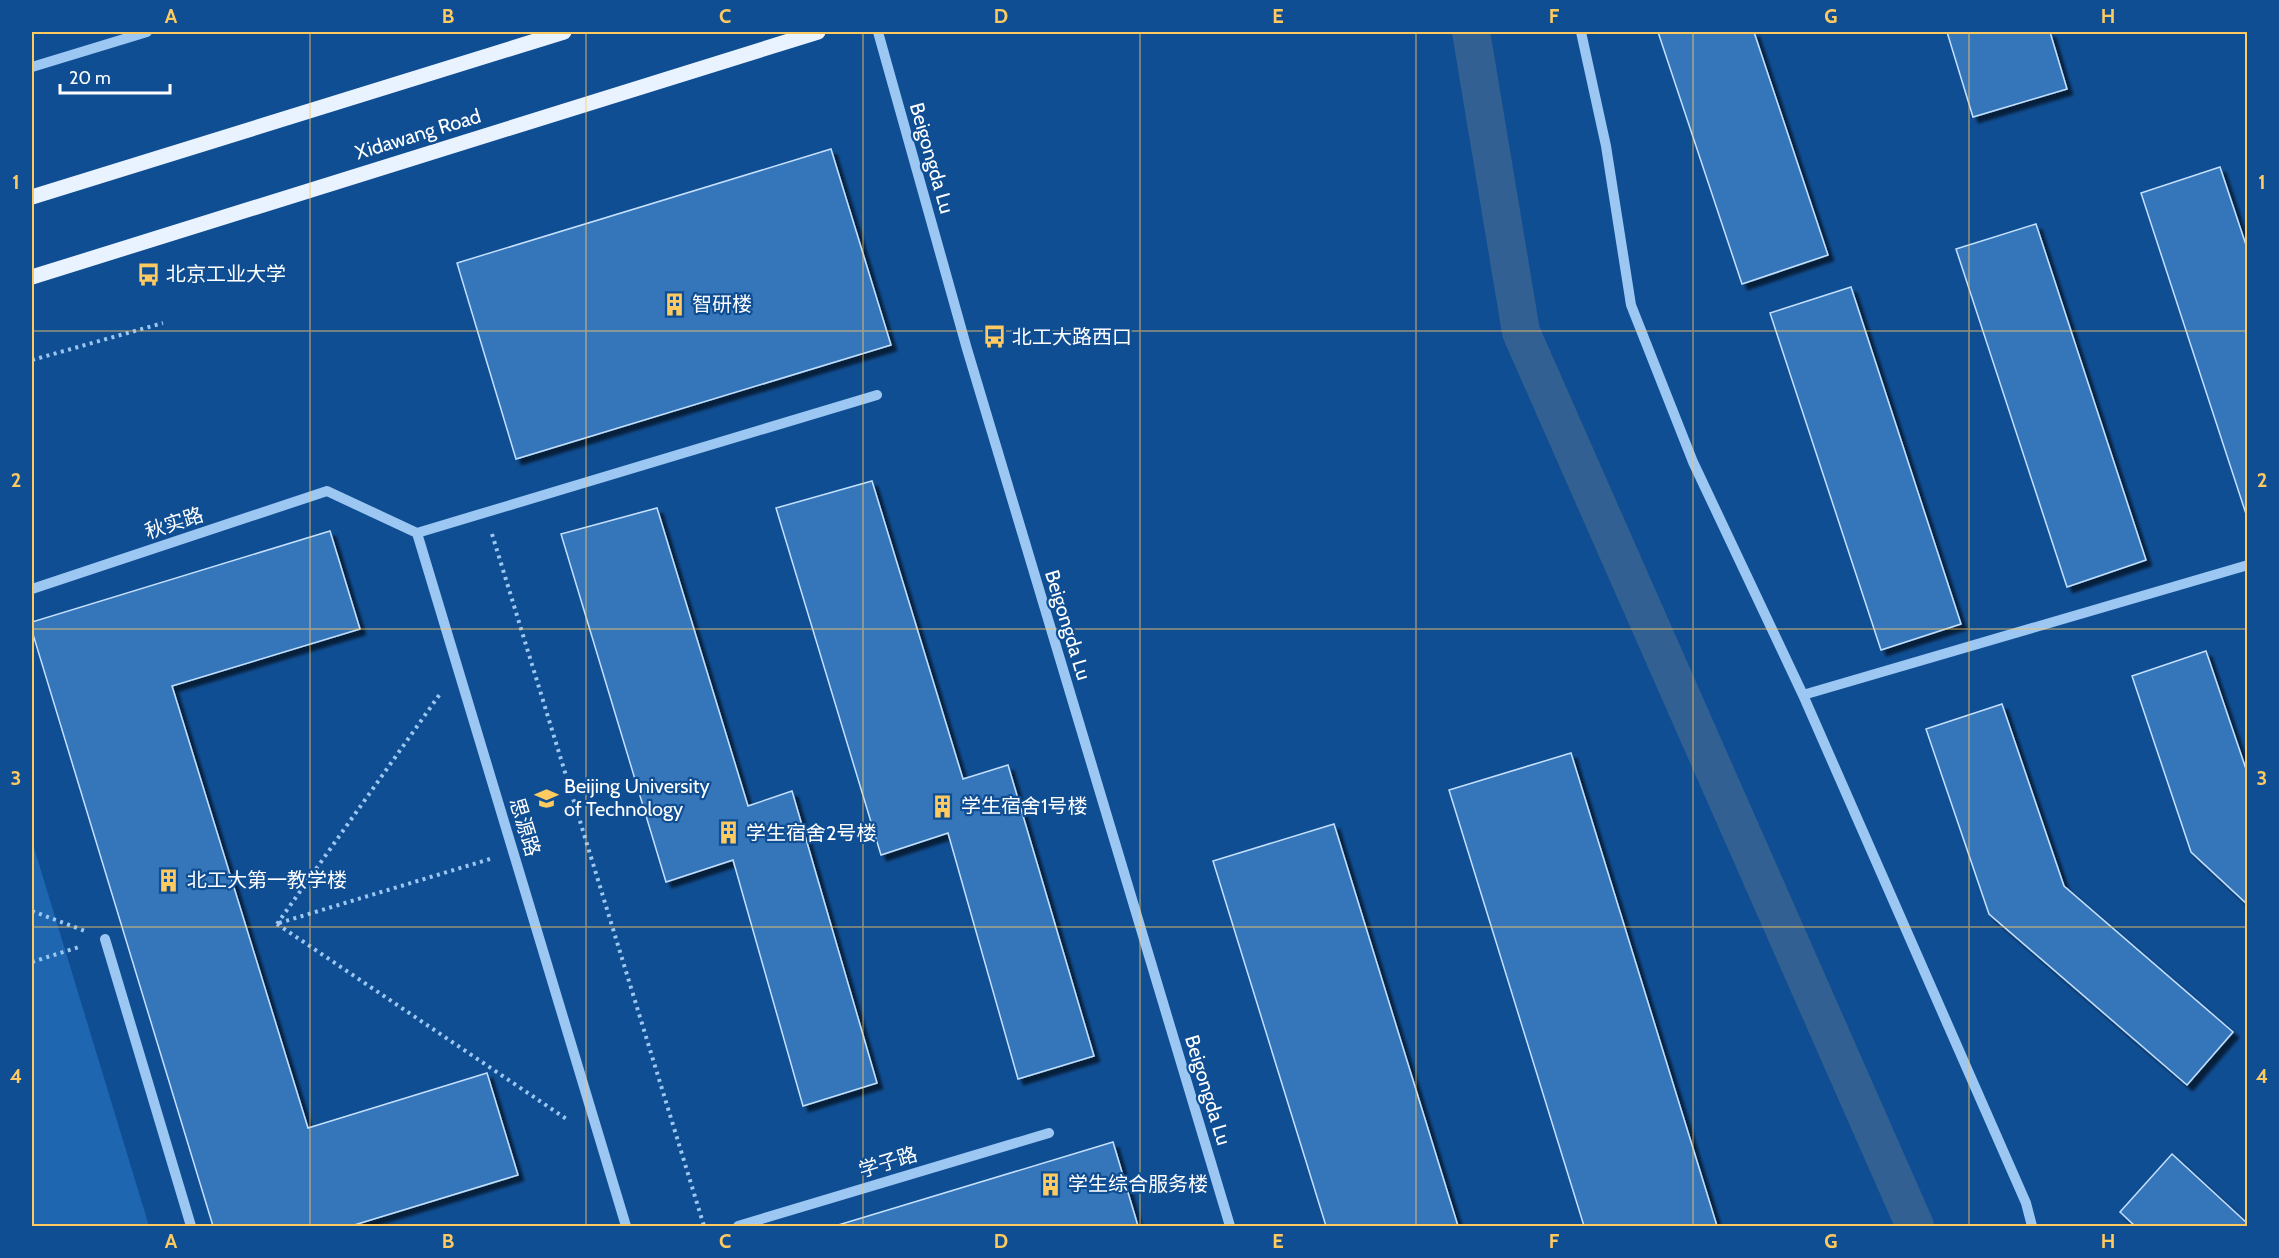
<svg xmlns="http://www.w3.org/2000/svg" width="2279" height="1258" font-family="Cabin,'Noto Sans SC',sans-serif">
<defs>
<filter id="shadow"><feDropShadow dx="5.5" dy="5.5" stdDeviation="1.5" flood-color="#0009"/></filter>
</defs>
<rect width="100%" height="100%" fill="#104e93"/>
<!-- green -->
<path fill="#1e66b0" d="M32,841L149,1226H32Z"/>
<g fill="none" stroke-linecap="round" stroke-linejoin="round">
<!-- canal -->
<path stroke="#326092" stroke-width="38" d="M1471,32L1521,332L1915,1226"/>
</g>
<!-- building -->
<path fill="#3475ba" stroke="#c4e0fe" stroke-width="1.5" filter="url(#shadow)" d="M1658,32H1754L1828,255L1742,284Z
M1947,32H2050L2067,89L1973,117Z
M831,149L891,345L516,459L457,263Z
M2220,167L2248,251V520L2141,193Z
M2036,224L2146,560L2067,587L1956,249Z
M1851,287L1961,624L1881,650L1770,313Z
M872,481L963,779L1008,765L1094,1056L1018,1079L948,833L881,855L776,508Z
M657,508L748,806L792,791L877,1083L803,1106L733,860L666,882L561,534Z
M330,531L360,629L172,686L308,1128L487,1073L518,1175L351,1226H213L32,631V622Z
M2206,651L2248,775V905L2191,852L2132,676Z
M2002,704L2064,886L2233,1032L2187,1085L1989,914L1926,729Z
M1571,753L1717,1226H1584L1449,790Z
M1334,824L1458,1226H1326L1213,861Z
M1113,1142L1138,1226H835Z
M2172,1154L2248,1224V1226H2135L2120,1212Z"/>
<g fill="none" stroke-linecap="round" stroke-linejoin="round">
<!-- path -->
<path stroke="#9cc7f3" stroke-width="4" stroke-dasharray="3 4.5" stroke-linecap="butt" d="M32,360L163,323
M492,534L704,1226
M32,911L85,931
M279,923L490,859
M277,924L568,1120
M277,924L440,694
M32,962L82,946"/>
<!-- minor -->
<path stroke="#9cc7f3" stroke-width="10" d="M878,32L967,349L1230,1226
M1581,32L1606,146L1631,305L1693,462L1803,695L2026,1203L2032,1226
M32,67L147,32
M417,533L877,395
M32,589L327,491L417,533L626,1226
M1803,695L2248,565
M105,939L191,1226
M738,1226L1049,1133"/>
<!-- major -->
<path stroke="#e9f2ff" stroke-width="15" d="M32,197L564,32
M32,277L818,32"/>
</g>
<!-- grid -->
<path fill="none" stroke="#ffca5f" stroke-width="1.5" stroke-opacity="0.55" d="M310,32V1226M586,32V1226M863,32V1226M1140,32V1226M1416,32V1226M1693,32V1226M1969,32V1226M32,331H2248M32,629H2248M32,927H2248"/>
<!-- icons -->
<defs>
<symbol id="bus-bare" viewBox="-9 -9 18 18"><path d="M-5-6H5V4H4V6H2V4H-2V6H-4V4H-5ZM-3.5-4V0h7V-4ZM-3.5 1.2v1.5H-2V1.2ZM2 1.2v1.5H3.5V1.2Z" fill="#ffca5f" stroke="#104e93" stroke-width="2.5" paint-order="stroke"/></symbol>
<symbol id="building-bare" viewBox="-9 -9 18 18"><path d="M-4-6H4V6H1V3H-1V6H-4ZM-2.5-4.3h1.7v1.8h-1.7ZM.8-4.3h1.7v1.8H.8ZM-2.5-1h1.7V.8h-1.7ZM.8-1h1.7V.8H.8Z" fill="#ffca5f" stroke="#104e93" stroke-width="2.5" paint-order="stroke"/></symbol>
<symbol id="university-bare" viewBox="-9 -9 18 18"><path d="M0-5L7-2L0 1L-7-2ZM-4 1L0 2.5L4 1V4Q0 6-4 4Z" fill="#ffca5f" stroke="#104e93" stroke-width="2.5" paint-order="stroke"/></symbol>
</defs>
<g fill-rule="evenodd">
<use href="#bus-bare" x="132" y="258" width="33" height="33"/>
<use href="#building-bare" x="658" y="288" width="33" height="33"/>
<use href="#bus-bare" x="978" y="320" width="33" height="33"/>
<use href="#university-bare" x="530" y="782" width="33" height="33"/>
<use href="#building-bare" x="926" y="790" width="33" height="33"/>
<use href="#building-bare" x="712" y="816" width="33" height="33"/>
<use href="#building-bare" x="152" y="864" width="33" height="33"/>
<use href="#building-bare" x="1034" y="1168" width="33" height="33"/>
</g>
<g text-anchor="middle" stroke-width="4.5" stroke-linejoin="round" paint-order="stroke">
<!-- street labels -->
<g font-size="20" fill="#fff" stroke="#104e93">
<text transform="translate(418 134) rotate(-17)" y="7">Xidawang Road</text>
<text transform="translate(932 158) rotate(74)" y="7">Beigongda Lu</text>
<text transform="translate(174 523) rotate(-18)" y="7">秋实路</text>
<text transform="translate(1068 625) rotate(73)" y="7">Beigongda Lu</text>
<text transform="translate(525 827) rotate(73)" y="7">思源路</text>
<text transform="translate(1208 1090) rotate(73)" y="7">Beigongda Lu</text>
<text transform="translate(888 1162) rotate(-17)" y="7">学子路</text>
</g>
<!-- poi labels -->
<g font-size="20" fill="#fff" stroke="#104e93" text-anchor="start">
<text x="166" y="281">北京工业大学</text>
<text x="692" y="311">智研楼</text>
<text x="1012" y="344">北工大路西口</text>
<text x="564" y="793">Beijing University<tspan x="564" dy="23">of Technology</tspan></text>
<text x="961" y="813">学生宿舍1号楼</text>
<text x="746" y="840">学生宿舍2号楼</text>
<text x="187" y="887">北工大第一教学楼</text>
<text x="1068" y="1191">学生综合服务楼</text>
</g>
</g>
<!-- border -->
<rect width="2279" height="1258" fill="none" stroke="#104e93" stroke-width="66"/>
<!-- scale -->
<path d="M60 84v9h110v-9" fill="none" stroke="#ffffff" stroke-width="3"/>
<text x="69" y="84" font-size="18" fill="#ffffff" stroke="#104e93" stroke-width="4.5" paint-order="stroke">20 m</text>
<rect x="33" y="33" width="2213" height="1192" fill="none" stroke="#ffca5f" stroke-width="2"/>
<g font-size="20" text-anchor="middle" font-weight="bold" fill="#ffca5f">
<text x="171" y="23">A</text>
<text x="448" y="23">B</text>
<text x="725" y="23">C</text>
<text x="1001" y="23">D</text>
<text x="1278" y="23">E</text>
<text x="1554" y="23">F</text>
<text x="1831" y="23">G</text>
<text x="2108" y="23">H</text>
<text x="16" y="189">1</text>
<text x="2262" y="189">1</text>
<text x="16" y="487">2</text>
<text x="2262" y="487">2</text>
<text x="16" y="785">3</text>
<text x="2262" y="785">3</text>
<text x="16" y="1083">4</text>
<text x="2262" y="1083">4</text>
<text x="171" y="1248">A</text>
<text x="448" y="1248">B</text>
<text x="725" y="1248">C</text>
<text x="1001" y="1248">D</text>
<text x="1278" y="1248">E</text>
<text x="1554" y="1248">F</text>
<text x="1831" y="1248">G</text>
<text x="2108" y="1248">H</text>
</g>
</svg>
